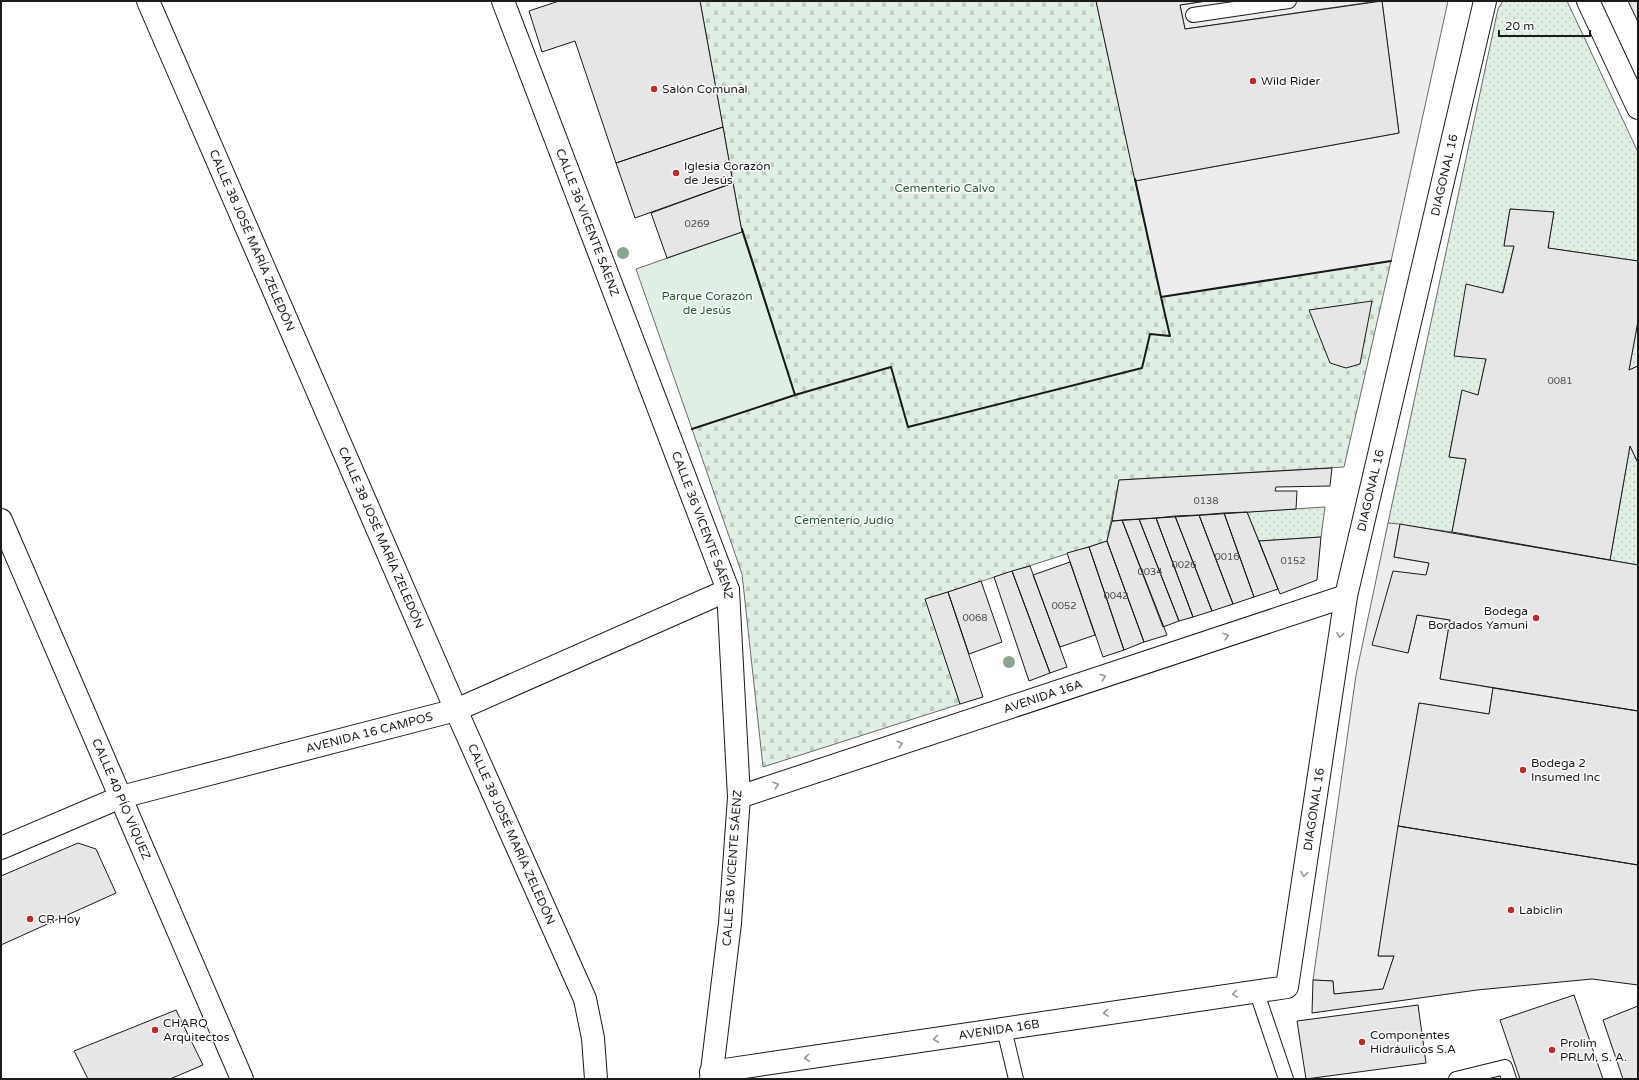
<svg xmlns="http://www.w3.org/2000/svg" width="1639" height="1080" font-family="'Varela Round',sans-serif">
<defs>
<pattern id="grass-dots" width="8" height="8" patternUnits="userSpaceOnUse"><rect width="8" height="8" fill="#e0efe3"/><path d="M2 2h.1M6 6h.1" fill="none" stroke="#c0ccc2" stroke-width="1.8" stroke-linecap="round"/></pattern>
<pattern id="cemetery-stones" width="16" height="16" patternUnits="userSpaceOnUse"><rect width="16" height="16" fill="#e0efe3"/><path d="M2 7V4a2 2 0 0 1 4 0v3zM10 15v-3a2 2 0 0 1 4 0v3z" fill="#c0ccc2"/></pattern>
</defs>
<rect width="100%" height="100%" fill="#fff"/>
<!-- grass -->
<path fill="url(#grass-dots)" stroke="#6a6a6a" d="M1503,1H1567L1638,152V261L1548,248L1554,212L1510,209L1504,245L1514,246L1486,359L1478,395L1462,391L1449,457L1466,459L1452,532L1388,523L1498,9Z
M1638,321V366L1629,370Z
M1630,446L1638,463V565L1610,560Z
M1325,507L1321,537L1259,541L1247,512Z"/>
<!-- cemetery -->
<path fill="url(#cemetery-stones)" stroke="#6a6a6a" d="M700,1H1096L1161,297L1391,261L1344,467L1119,480L1107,541L926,599L960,704L763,767L742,574L692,429L795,395L742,232Z"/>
<!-- park -->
<path fill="#e0efe3" stroke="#6a6a6a" d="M742,232L795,395L692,429L636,269Z"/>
<!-- parking -->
<path fill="#ededed" stroke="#6a6a6a" d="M1206,1H1378L1185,29L1180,5Z
M1382,1H1448L1391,261L1161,297L1135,181L1399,133Z
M1388,523L1400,524L1394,557L1429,563L1408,653L1417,615L1450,620L1440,679L1493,688L1489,714L1419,703L1378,956H1394L1383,989L1334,994L1333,981L1313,980L1356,675Z"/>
<!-- building -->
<path fill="#e6e6e6" stroke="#1a1a1a" d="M559,1H700L723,127L616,163L575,41L542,52L529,11Z
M1096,1H1206L1180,5L1185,29L1382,1L1399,133L1135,181Z
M1628,1H1638V22Z
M723,127L733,183L635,218L616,163Z
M733,183L742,232L667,258L651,213Z
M1510,209L1554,212L1548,248L1638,261V321L1629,370L1638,366V463L1630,446L1610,560L1452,532L1466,459L1449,457L1462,390L1478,395L1486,359L1454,356L1466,284L1503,293L1514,246H1504Z
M1372,301L1360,364L1346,368L1330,363L1309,310Z
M1332,468L1330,486L1276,487L1275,491H1297L1296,509L1112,521L1119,480Z
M1247,512L1278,589L1254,597L1224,513Z
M1224,513L1254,597L1233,604L1199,515Z
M1199,515L1233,604L1212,611L1175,516Z
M1175,516L1212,611L1193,617L1156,518Z
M1156,518L1193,617L1179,621L1139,519Z
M1139,519L1179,621L1163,627L1122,520Z
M1122,520L1167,635L1144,642L1107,541L1112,521Z
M1400,524L1638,565V711L1440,679L1450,620L1417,615L1408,653L1372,645L1393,571L1426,575L1429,563L1394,557Z
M1321,537L1317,580L1280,594L1259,541Z
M1107,541L1144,642L1124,650L1089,547Z
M1089,547L1124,650L1103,657L1067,553Z
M1070,562L1095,635L1060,647L1033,575Z
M1030,566L1067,667L1050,673L1012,571Z
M1012,571L1050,673L1029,681L994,577Z
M981,581L1002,642L969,654L948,592Z
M948,592L983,697L960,704L925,599Z
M1493,688L1638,711V865L1398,826L1419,703L1489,714Z
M1398,826L1638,865V985L1592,979L1477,990L1312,1013L1313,980L1333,981L1334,994L1383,989L1394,956H1378Z
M78,843L96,849L116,893L1,945V876Z
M1574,995L1603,1079H1520L1500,1020Z
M1418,1005L1426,1063L1306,1079L1297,1021Z
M1638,1006V1079H1623L1603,1020Z
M176,1010L203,1065L170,1079H88L74,1051Z"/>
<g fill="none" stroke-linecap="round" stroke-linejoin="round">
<defs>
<path id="lane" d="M1193,15L1289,1
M1256,990L1286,1079
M1004,1029L1016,1079
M1456,1079L1505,1067L1509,1079"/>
<g id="street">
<path id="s1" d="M148,1L456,710L585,999L593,1038L596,1079"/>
<path id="s2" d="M503,1L728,590L739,797L730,923L711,1079"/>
<path d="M1588,1L1638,108"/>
<path id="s3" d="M1,520L242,1079"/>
<path id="s4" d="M739,797L1346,596"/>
<path id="s5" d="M1,848L121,797L456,710L728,590"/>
<path id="s6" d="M711,1072L1287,987L1346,596L1485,1"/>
</g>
</defs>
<!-- lane casing -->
<use href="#lane" stroke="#1a1a1a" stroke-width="16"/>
<!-- street casing -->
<use href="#street" stroke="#1a1a1a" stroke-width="24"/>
<!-- lane -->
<use href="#lane" stroke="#fff" stroke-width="14"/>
<!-- street -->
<use href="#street" stroke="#fff" stroke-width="22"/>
<!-- wall -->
<path stroke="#1a1a1a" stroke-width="2" d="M1135,179L1161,297
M742,229L795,395
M692,429L795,395L891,367L908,427L1142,368L1150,334L1170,336L1161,297L1391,261"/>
</g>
<!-- trees -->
<g fill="#8aa48f">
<circle cx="623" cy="253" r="6"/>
<circle cx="1009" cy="662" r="6"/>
</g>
<!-- one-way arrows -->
<defs><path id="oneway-chevron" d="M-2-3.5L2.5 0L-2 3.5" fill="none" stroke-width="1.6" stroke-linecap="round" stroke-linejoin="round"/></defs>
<g stroke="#989898">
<use href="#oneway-chevron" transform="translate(1340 635) rotate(99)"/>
<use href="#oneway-chevron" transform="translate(1226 636) rotate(-18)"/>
<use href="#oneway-chevron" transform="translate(1103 677) rotate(-18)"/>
<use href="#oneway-chevron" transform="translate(900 744) rotate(-18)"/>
<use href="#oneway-chevron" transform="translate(776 785) rotate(-18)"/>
<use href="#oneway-chevron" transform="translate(1304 874) rotate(99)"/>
<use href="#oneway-chevron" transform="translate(1235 994) rotate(171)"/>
<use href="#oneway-chevron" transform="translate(1106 1013) rotate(171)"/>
<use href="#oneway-chevron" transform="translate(936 1039) rotate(172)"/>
<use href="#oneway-chevron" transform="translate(807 1058) rotate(172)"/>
</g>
<!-- markers -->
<g fill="#c62828" stroke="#fff" stroke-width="1.5">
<circle cx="1253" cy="81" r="4"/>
<circle cx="654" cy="89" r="4"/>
<circle cx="676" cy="173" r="4"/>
<circle cx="1536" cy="618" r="4"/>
<circle cx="1523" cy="770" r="4"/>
<circle cx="1511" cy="910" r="4"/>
<circle cx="30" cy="919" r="4"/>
<circle cx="155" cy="1030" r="4"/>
<circle cx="1362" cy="1042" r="4"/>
<circle cx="1552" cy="1050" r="4"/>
</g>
<g text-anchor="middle" stroke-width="3" stroke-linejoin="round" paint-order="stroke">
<!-- number labels -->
<g font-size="10" fill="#4d4d4d">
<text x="697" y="227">0269</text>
<text x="1560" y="384">0081</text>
<text x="1206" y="504">0138</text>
<text x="1227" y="560">0016</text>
<text x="1293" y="564">0152</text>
<text x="1184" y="568">0026</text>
<text x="1150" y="575">0034</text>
<text x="1116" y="599">0042</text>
<text x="1064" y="609">0052</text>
<text x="975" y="621">0068</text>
</g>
<!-- poi labels -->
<g font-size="12" fill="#1a1a1a" stroke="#fff" text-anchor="start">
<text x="1261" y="85">Wild Rider</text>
<text x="662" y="93">Salón Comunal</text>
<text x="684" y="170">Iglesia Corazón<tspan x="684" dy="14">de Jesús</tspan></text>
<text x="1528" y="615" text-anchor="end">Bodega<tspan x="1528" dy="14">Bordados Yamuni</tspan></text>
<text x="1531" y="767">Bodega 2<tspan x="1531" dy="14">Insumed Inc</tspan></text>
<text x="1519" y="914">Labiclin</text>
<text x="38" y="923">CR Hoy</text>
<text x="163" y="1027">CHARQ<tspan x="163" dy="14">Arquitectos</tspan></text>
<text x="1370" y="1039">Componentes<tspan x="1370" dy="14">Hidráulicos S.A</tspan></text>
<text x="1560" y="1047">Prolim<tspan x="1560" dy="14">PRLM, S. A.</tspan></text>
</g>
<!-- street labels -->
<g font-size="12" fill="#1a1a1a" stroke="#fff">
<text dy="4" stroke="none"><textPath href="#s6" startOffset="1410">DIAGONAL 16</textPath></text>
<text dy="4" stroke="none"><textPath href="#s2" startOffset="237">CALLE 36 VICENTE SÁENZ</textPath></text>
<text dy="4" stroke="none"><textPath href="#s1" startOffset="261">CALLE 38 JOSÉ MARÍA ZELEDÓN</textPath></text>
<text dy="4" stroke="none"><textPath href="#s6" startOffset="1086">DIAGONAL 16</textPath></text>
<text dy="4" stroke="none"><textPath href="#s2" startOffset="561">CALLE 36 VICENTE SÁENZ</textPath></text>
<text dy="4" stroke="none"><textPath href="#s1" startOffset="585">CALLE 38 JOSÉ MARÍA ZELEDÓN</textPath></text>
<text dy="4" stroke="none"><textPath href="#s4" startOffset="320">AVENIDA 16A</textPath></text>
<text dy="4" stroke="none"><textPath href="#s5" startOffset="387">AVENIDA 16 CAMPOS</textPath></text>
<text dy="4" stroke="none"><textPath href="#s3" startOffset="304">CALLE 40 PÍO VÍQUEZ</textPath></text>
<text dy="4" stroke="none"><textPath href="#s6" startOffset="762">DIAGONAL 16</textPath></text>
<text dy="4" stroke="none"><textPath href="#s1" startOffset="909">CALLE 38 JOSÉ MARÍA ZELEDÓN</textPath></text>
<text transform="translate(732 868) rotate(-86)" y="4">CALLE 36 VICENTE SÁENZ</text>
<text dy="4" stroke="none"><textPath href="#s6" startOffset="291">AVENIDA 16B</textPath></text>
</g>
<!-- park labels -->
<g font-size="12" fill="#2b5a34" stroke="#fff">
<text x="945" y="192">Cementerio Calvo</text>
<text x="707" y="300">Parque Corazón<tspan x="707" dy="14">de Jesús</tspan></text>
<text x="844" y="524">Cementerio Judío</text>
</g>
</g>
<!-- border -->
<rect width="1639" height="1080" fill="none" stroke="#1a1a1a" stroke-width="4"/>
<!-- scale -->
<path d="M1499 30v6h91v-6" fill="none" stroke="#1a1a1a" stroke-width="2"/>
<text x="1505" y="30" font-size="12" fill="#1a1a1a" stroke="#ffffff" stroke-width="3" paint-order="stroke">20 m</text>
</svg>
